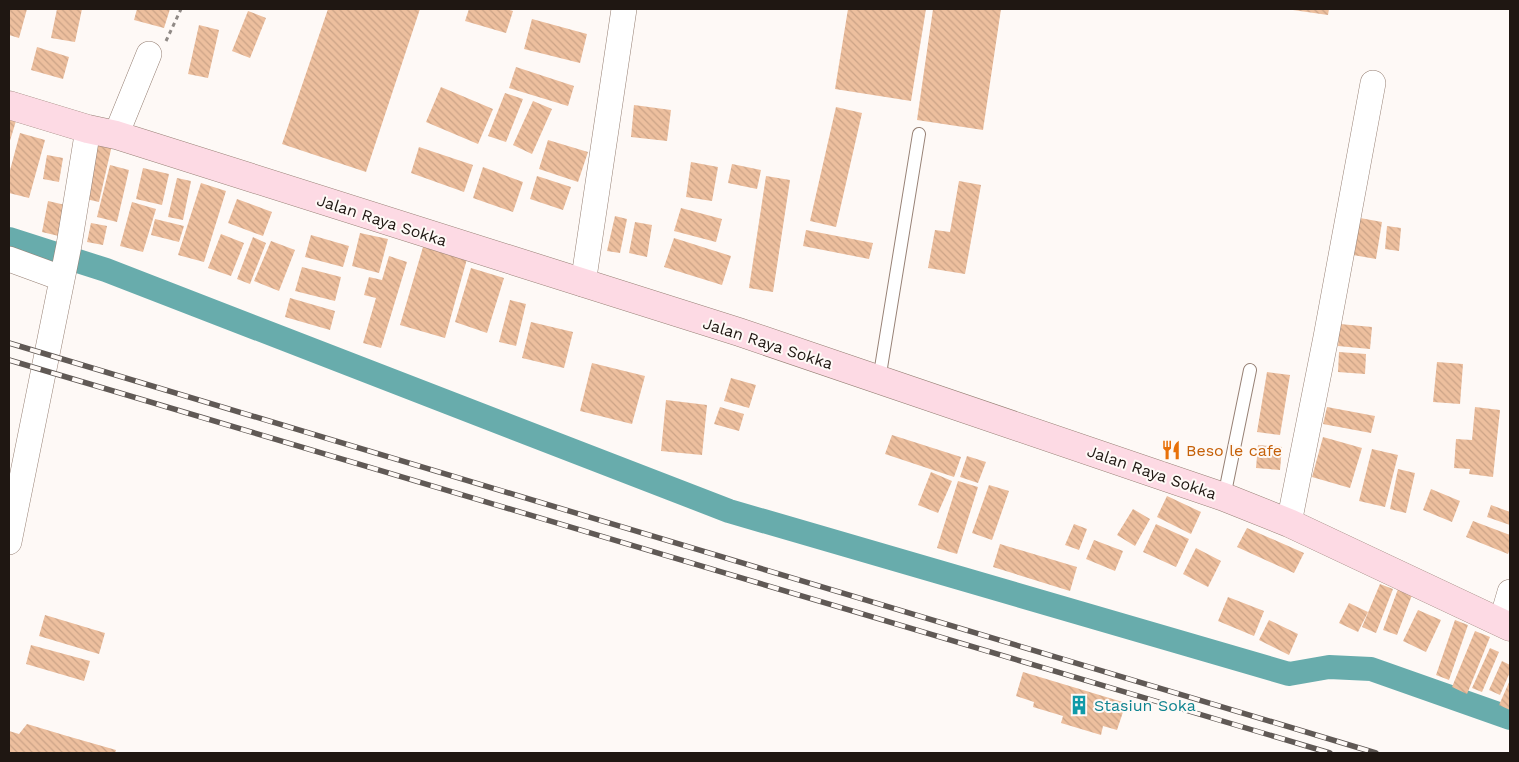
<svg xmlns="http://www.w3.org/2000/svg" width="1519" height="762" font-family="'Work Sans',sans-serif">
<defs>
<pattern id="building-back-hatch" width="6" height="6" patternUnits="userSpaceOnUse" patternTransform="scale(1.25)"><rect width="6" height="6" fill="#edbf9e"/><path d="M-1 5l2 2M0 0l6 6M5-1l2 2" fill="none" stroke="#cba387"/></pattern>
</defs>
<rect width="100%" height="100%" fill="#fef9f6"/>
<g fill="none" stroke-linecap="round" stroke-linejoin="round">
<!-- canal -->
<path stroke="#68acac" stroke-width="24" d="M9,239L106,270L729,511L1289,674L1329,667L1371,669L1510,718"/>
</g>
<!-- building -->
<path fill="url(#building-back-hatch)" d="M9,9H27L19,38L9,35Z
M57,9H82L75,42L51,38Z
M137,9H170L164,28L134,20Z
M328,9H420L366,172L282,144Z
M469,9H506L513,11L506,33L465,21Z
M848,9H926L911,101L835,89Z
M933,9H1001L983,130L917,120Z
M1293,9H1329L1328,15L1293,10Z
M248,11L266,18L250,58L232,51Z
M532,19L587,34L580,63L524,49Z
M199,25L219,30L208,78L188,74Z
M37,47L69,57L63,79L31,70Z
M516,67L574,86L568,106L509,88Z
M441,87L493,109L478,144L426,122Z
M505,93L523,99L506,142L488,136Z
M533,101L552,109L532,154L513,145Z
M634,105L671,110L667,141L631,137Z
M836,107L862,113L836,227L810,221Z
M9,119L16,121L9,144Z
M20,133L45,140L29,198L9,193V174Z
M90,140L112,145L99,202L77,197Z
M548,140L588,152L578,182L539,169Z
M419,147L473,165L464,192L411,173Z
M47,155L63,158L59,182L43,179Z
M691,162L718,167L712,201L686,197Z
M732,164L761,170L757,189L728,183Z
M110,165L129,170L117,222L97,217Z
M483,167L523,182L513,212L473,198Z
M143,168L169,174L162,205L136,199Z
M537,176L571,187L563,210L530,199Z
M766,176L790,180L773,292L749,288Z
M177,178L191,181L183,220L168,217Z
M959,181L981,185L965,274L928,268L935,230L950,232Z
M201,183L226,191L204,262L178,255Z
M237,199L272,212L263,236L228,223Z
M48,201L74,207L67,238L42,232Z
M132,202L156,209L143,252L120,246Z
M681,208L722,219L716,242L674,231Z
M615,216L627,219L620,253L607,251Z
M1360,218L1382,222L1376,259L1353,255Z
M155,219L184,226L179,242L151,235Z
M635,222L652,225L647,257L629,253Z
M91,223L107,226L103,245L87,242Z
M1387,226L1401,228L1399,251L1385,249Z
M806,230L873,243L869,259L803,246Z
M360,233L388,239L379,273L352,266Z
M221,234L244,243L231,276L208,268Z
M311,235L349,246L343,267L305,257Z
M253,237L266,243L250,284L237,279Z
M674,238L731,256L722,285L664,267Z
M271,241L295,250L279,291L254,281Z
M423,247L467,259L445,338L400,325Z
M389,256L407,262L381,348L363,343L376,298L364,295L369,277L382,280Z
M302,267L341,277L335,301L295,291Z
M471,268L504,278L487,333L455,322Z
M290,298L335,311L330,330L285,317Z
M510,300L526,304L516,346L499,342Z
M531,322L573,332L564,368L522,358Z
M1340,324L1372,327L1370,349L1338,346Z
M1339,352L1366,354L1365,374L1338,372Z
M1437,362L1463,364L1460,404L1433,402Z
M592,363L645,376L632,424L580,411Z
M1267,372L1290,375L1280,435L1257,432Z
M731,378L756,385L749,408L724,401Z
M666,400L707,405L702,455L661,451Z
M720,407L744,414L739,431L714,424Z
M1327,407L1375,416L1371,433L1323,424Z
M1475,407L1500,410L1493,477L1469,474L1470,469L1454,468L1456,439L1472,440Z
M892,435L961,457L954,477L885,454Z
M1323,437L1362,448L1350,488L1312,477Z
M1258,445L1282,447L1280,470L1256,468Z
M1372,449L1398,455L1385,507L1359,501Z
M967,456L986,462L978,483L960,477Z
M1398,469L1415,473L1406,513L1390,509Z
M931,472L952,481L938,513L918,505Z
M958,481L978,487L957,554L937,548Z
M989,485L1009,491L992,540L972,533Z
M1431,489L1460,501L1452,522L1423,510Z
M1167,496L1201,512L1191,534L1157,517Z
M1491,505L1510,512V525L1487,517Z
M1133,509L1150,519L1135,546L1117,535Z
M1473,521L1510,535V549L1508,554L1466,537Z
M1074,524L1087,529L1079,550L1065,545Z
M1156,524L1189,539L1176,567L1143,552Z
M1247,528L1304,553L1294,573L1237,547Z
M1094,540L1123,551L1115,571L1086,559Z
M1000,544L1077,567L1070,591L993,567Z
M1196,548L1221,561L1208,587L1183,574Z
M1380,584L1393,589L1376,633L1362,627Z
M1398,589L1412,595L1397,635L1383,630Z
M1228,597L1264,611L1254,636L1218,621Z
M1349,603L1368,612L1358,632L1339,623Z
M1418,610L1441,620L1426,652L1403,641Z
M45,615L105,633L99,654L39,636Z
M1269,620L1298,634L1289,655L1259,640Z
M1455,620L1468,625L1449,680L1436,675Z
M1475,631L1490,637L1467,694L1452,687Z
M31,645L90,661L84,681L26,664Z
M1490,648L1499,652L1482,692L1472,688Z
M1502,661L1510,665V672L1500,695L1489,690Z
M1023,672L1126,703L1117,730L1103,726L1101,735L1061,723L1063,716L1033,707L1034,702L1016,696Z
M1510,680V710L1499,705Z
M27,724L67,736L116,750L115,753H9V731L19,734Z"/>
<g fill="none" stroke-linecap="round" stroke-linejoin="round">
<defs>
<path id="lane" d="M879,380L919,134
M1224,497L1250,370"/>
<path id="street" d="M116,135L149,54
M9,259L61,278
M583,284L624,9
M1289,523L1326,337L1373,83
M9,542L69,245L88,129
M1501,623L1510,592"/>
<path id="secondary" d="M9,105L88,129L116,135L739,332L1224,497L1289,523L1510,627"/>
</defs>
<!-- lane casing -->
<use href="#lane" stroke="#978175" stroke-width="14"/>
<!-- street casing -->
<use href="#street" stroke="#978175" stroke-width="26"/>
<!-- secondary casing -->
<use href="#secondary" stroke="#978175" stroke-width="29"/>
<!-- path -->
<path stroke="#908a86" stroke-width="3" stroke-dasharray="4 4" stroke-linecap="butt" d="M166,41L181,9"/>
<!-- lane -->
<use href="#lane" stroke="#fff" stroke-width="12"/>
<!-- street -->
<use href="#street" stroke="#fff" stroke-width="25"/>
<!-- secondary -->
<use href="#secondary" stroke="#fddae4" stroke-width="28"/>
<defs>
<path id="rail" d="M9,343L1376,753
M9,360L1330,753"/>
</defs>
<!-- rail casing -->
<use href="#rail" stroke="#605955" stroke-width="5.5"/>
<!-- rail -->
<use href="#rail" stroke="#fef9f6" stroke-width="4" stroke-dasharray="11" stroke-linecap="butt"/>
</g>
<!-- icons -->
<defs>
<symbol id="restaurant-bare" viewBox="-9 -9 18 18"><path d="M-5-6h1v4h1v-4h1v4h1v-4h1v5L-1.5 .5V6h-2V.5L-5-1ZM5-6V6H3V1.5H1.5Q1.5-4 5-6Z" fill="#e8710a" stroke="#fef9f6" stroke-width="2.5" paint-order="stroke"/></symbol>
<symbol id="building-bare" viewBox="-9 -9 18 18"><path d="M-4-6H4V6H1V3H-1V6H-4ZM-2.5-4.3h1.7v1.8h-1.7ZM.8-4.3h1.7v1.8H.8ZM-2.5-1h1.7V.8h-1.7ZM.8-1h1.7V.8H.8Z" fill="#0f9aa8" stroke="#fef9f6" stroke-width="2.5" paint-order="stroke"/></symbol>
</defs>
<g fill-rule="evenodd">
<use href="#restaurant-bare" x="1157" y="436" width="28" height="28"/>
<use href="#building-bare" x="1065" y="691" width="28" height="28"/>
</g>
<g text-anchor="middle" stroke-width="4" stroke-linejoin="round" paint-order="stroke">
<!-- street labels -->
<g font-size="16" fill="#1f1712" stroke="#fef9f6">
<text transform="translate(382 220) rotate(18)" y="6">Jalan Raya Sokka</text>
<text transform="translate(768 343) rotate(18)" y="6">Jalan Raya Sokka</text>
<text transform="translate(1152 472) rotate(19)" y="6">Jalan Raya Sokka</text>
</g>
<!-- food labels -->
<g font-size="16" fill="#c56008" stroke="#fef9f6" text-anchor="start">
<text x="1186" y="456">Beso le cafe</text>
</g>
<!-- culture labels -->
<g font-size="16" fill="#0d838f" stroke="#fef9f6" text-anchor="start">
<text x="1094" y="711">Stasiun Soka</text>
</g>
</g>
<!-- border -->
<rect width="1519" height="762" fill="none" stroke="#1f1712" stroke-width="20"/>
</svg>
